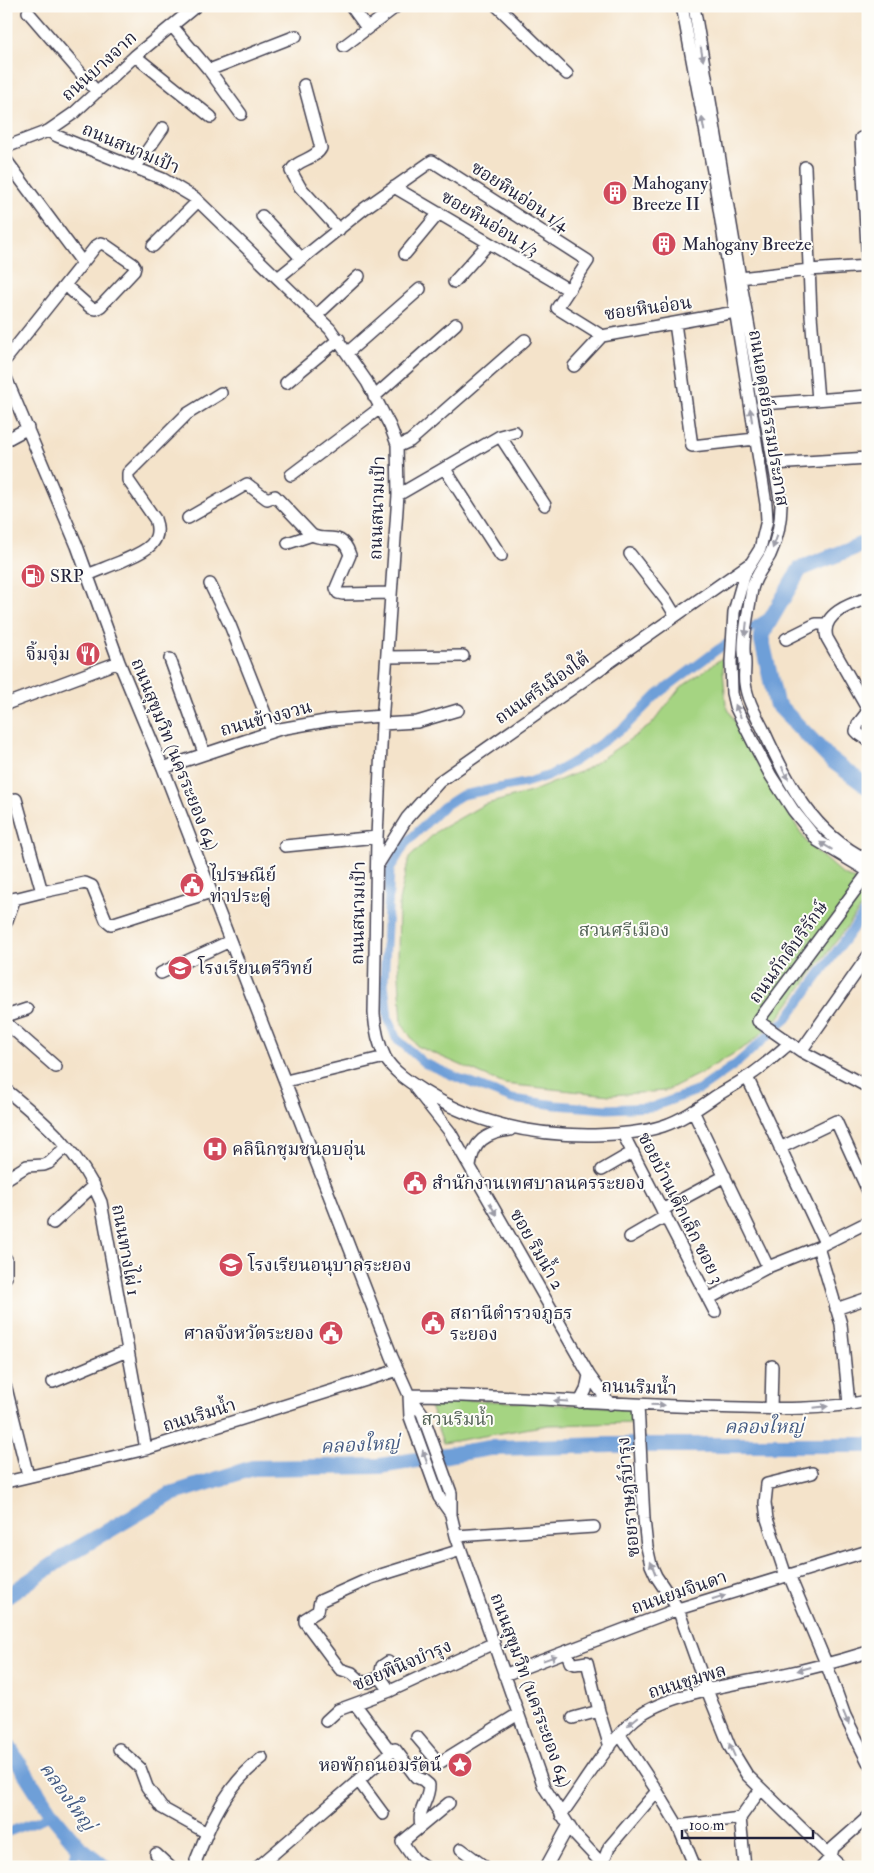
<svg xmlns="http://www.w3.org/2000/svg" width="874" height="1873" font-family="'IM FELL Double Pica','Noto Serif Thai',serif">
<rect width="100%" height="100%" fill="#fdfcf7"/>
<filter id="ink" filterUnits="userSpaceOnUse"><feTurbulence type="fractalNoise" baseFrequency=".02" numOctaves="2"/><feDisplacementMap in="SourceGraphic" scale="10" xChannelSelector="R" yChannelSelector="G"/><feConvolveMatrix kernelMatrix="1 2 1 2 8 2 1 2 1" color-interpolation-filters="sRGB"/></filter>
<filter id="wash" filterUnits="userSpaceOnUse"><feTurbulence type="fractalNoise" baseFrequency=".0096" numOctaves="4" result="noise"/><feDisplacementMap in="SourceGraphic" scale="20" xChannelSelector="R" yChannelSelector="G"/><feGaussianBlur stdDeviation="1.12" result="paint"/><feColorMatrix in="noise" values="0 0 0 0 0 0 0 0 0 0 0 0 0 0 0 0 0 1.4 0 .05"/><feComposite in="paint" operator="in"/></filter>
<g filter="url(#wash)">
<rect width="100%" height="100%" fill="#f4e3ca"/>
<!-- green -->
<path fill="#a5d482" stroke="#647b5e" d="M722,658L726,705L754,757L807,843L842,874L868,886V899L776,1021L748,1045L703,1072L665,1091L610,1095L504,1084L417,1046L402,1024L398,960L399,901L409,858L437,831L483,805L531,792L586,769L651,725L680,688Z
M427,1398L635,1408V1423L548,1425L443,1443Z"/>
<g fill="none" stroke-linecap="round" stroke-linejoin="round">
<!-- canal -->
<path stroke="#6e9fd8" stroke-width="9" d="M776,612L717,650L658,694L626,726L575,761L550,775L525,783L462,795L443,807L405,844L390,870L384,982L388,1018L396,1038L424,1063L463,1080L512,1099L556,1105L607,1109L652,1107L699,1090L736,1064L787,1019L868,908
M6,1833L52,1815
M72,1867L77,1845"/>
<!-- river -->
<path stroke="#6e9fd8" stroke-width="16" d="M868,542L800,569L761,636L776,703L830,759L868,787
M6,1597L72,1552L171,1494L253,1468L380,1466L490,1448L611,1445H868
M6,1743L52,1815L77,1845L104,1867"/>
</g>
</g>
<g filter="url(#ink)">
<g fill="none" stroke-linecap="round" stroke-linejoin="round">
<defs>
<path id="minor" d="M351,6L367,28
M497,6L567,74
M682,6L713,171L766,504L767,520L760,549L745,573L734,612L731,662L732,693L735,706L754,744L771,776L793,810L818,841L868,871
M694,6L740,278L781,504C781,523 778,538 770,555C764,566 755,576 752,589C749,609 744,629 744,649C744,654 745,659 745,664C745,671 744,677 745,683C747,700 756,715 763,729C787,782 813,834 868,860
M28,12L97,92
M172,26L209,70L241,114
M344,46L397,6
M135,56L211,117
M209,70L296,36
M304,85L321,148C315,160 297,159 291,171L300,187L339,230
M48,131L57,136L163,179L195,198L330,329L367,382L390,426L397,444L398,495L382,724L377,837L374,1013C375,1028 378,1043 385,1057C393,1072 411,1083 425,1092C476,1124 535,1136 595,1135C619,1134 641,1133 663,1126C682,1120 700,1107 716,1096C728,1089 740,1082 752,1074C765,1065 777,1054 790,1043
M861,138L868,265
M6,147L48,131L74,113L135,56L196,6
M6,160L82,262
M805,167L811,315L818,400
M135,168L163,128
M394,187L569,290
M262,216L302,259
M153,246L198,201
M405,254L439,213
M279,277L365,208L432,161L588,261L557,308L602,336L741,311
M740,278L809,270L868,266
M454,282L489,243
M317,315L359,276
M675,323L692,446L755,439
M347,353L420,289
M6,359L96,246L101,243L104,244L133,264L135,267L134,271L101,306L96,309L91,308L65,285
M574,366L602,336
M6,378L77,546L119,662L163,768L392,1357L409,1395L422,1413L451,1493V1515L456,1536L544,1787L575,1835L605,1867
M286,383L339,339
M374,397L456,324
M762,404L868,396
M500,436L545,505
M6,440L28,428
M397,444L401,445L410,441L525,340
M773,464L868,458
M445,469L501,556
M291,475L380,408
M398,495L500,436L515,432
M188,518L247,484L267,499L275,496L312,535C326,543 342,529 350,555L336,588L338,593L343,594L391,593
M288,543L312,535
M630,554L666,600L675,615
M87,575C98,571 109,566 120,562C139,553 165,546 155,519L128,480V473L187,414L221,393
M210,584L230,625L272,731
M868,598C850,604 820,614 827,638L868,710
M786,639L816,624H823L826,627
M387,657L463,656
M170,659L204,753
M6,704L119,662
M868,711L858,724L856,731L859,734L868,740
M382,724L417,722L458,710
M163,768L280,729L331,720L382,716
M16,799L42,892
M285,846L377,837
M377,866L407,818L439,782L748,565
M868,873L758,1021L801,1051L868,1087
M6,901L42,892L85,883L92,886L106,920L111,924L211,892
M6,923L15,898
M161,973L230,941
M6,1016L27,1009
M6,1023L56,1067
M801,1051L868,956
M747,1077L825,1243
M286,1081L385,1057
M416,1089L450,1132L589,1375L610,1404
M6,1090C46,1123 81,1153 101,1202L146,1449
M693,1111L768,1267
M623,1134L715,1312
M780,1148L836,1121L868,1191
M470,1166C473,1141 486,1133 510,1130
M602,1170L633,1152
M6,1179L27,1166L44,1165L49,1163L66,1147
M662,1210L725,1176
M53,1223L94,1185
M630,1237L666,1216
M818,1247L841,1324L849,1404
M6,1259V1277
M708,1299L768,1267L818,1247L868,1222
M836,1309L868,1298
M53,1382L127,1351
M6,1388L28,1476
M409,1395C508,1395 606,1404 705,1407C759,1408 814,1412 868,1401
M409,1395L410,1417L439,1497L451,1514
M580,1402L586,1390L589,1375
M638,1405L644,1519L647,1547L651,1565L656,1576L678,1609L707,1690L730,1747L747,1775L841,1867
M771,1409L772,1366
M6,1482L146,1449L398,1370
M456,1536L594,1527
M789,1575L826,1663L845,1716L868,1762
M786,1576L767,1519L765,1503L767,1484L812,1473
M567,1651L570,1662L575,1664L587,1662L599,1711L610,1747
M504,1675L678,1609L868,1551
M380,1677L382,1666L388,1662
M390,1691L380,1677L368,1682H362L352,1673L340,1669L305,1622V1619L318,1611L320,1601L371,1578L461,1550
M355,1704L391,1752
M573,1718L599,1711
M326,1721L338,1710L390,1691L494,1643
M620,1735L657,1791L678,1826L695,1867
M417,1737L439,1763L518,1714
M119,1749L140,1768L147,1787L162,1808L207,1833L196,1860L197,1867
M358,1780L383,1814
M561,1815C584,1784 606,1744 635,1719C666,1693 740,1683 780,1675C809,1669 839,1661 868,1652
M678,1826L740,1818
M207,1833C219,1804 236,1778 262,1758
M461,1849L485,1867
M156,1854L170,1867
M602,1865L609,1847L657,1791
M258,1867L395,1749L416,1777L423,1780L429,1785C429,1802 417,1809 421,1825
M425,1867L414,1859L402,1842L449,1803
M546,1867L569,1825
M745,1867L740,1818L761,1789
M822,1867L831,1857L833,1848L868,1817"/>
</defs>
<!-- minor casing -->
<use href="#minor" stroke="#423f50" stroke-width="14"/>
<!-- minor -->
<use href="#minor" stroke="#fff" stroke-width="11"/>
</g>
<!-- one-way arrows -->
<defs><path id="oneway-solid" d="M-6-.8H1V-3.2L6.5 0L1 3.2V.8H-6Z" transform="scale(1.25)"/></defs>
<g fill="#9c9ca7">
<use href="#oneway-solid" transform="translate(702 54) rotate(80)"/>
<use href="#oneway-solid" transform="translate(703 124) rotate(-100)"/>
<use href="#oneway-solid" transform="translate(751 415) rotate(-99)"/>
<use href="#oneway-solid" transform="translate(775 542) rotate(111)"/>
<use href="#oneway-solid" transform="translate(746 629) rotate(96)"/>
<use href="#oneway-solid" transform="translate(738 711) rotate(-113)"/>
<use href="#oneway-solid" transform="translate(785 773) rotate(64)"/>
<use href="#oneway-solid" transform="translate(826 846) rotate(-149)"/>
<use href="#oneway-solid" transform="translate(493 1209) rotate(60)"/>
<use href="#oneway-solid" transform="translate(561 1401) rotate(-176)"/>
<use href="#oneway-solid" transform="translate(658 1405) rotate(2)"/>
<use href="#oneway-solid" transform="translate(821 1407) rotate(-6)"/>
<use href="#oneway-solid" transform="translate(425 1457) rotate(-110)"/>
<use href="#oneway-solid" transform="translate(653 1568) rotate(-111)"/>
<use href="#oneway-solid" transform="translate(719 1597) rotate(-17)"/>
<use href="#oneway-solid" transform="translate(550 1658) rotate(-20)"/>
<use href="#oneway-solid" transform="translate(804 1669) rotate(165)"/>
<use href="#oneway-solid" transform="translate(846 1718) rotate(67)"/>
<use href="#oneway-solid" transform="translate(633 1721) rotate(140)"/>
<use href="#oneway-solid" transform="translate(732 1750) rotate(-114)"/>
</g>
</g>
<!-- icons -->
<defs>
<symbol id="building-disc" viewBox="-11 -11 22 22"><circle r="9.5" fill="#d1495b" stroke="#fdfcf7"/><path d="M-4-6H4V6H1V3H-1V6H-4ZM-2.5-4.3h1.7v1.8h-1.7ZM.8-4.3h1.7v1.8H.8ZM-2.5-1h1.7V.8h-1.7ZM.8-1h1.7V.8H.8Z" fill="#fff"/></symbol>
<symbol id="fuel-disc" viewBox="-11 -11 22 22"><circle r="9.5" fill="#d1495b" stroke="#fdfcf7"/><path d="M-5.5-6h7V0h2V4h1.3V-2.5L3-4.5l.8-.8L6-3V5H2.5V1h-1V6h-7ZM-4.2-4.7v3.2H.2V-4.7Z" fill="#fff"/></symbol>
<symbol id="restaurant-disc" viewBox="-11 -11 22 22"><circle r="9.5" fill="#d1495b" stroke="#fdfcf7"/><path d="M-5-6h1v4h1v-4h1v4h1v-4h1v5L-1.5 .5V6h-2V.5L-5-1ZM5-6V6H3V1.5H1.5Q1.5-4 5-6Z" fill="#fff"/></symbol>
<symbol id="civic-disc" viewBox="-11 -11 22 22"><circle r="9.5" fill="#d1495b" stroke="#fdfcf7"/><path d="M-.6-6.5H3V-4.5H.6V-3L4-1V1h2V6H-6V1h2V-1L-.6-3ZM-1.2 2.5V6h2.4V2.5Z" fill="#fff"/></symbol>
<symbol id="school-disc" viewBox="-11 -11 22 22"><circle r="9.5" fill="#d1495b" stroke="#fdfcf7"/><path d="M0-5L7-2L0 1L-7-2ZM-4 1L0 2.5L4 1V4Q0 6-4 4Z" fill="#fff"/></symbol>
<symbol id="hospital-disc" viewBox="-11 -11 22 22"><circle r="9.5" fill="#d1495b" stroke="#fdfcf7"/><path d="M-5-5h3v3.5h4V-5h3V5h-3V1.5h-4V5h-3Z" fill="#fff"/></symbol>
<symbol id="sight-disc" viewBox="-11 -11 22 22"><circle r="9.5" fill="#d1495b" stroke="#fdfcf7"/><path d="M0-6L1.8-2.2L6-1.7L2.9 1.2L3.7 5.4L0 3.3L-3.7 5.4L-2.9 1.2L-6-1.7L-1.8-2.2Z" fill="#fff"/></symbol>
</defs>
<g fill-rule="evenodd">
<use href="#building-disc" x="601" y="179" width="28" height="28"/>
<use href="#building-disc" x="650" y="230" width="28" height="28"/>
<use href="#fuel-disc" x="19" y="562" width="28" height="28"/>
<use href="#restaurant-disc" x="74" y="640" width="28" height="28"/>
<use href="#civic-disc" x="178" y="871" width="28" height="28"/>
<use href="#school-disc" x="166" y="954" width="28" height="28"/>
<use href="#hospital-disc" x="201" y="1135" width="28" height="28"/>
<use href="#civic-disc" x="401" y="1169" width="28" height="28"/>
<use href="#school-disc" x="217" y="1251" width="28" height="28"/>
<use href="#civic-disc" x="419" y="1309" width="28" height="28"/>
<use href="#civic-disc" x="317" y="1319" width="28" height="28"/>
<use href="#sight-disc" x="446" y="1751" width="28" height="28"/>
</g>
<g text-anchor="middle" stroke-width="4" stroke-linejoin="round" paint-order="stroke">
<!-- street labels -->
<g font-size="18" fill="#22223b" stroke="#fdfcf7">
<text transform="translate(99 66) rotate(-42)" y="6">ถนนบางจาก</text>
<text transform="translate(131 148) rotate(23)" y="6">ถนนสนามเป้า</text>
<text transform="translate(520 196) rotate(33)" y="6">ซอยหินอ่อน 1/4</text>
<text transform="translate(490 223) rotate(31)" y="6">ซอยหินอ่อน 1/3</text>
<text transform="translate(648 308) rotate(-8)" y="6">ซอยหินอ่อน</text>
<text transform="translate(769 418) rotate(81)" y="6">ถนนอดุลย์ธรรมประภาส</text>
<text transform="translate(377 508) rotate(-88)" y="6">ถนนสนามเป้า</text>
<text transform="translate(542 688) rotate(-35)" y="6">ถนนศรีเมืองใต้</text>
<text transform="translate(266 718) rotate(-15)" y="6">ถนนข้างจวน</text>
<text transform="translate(175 754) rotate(68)" y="6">ถนนสุขุมวิท (นครระยอง 64)</text>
<text transform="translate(358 913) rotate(-89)" y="6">ถนนสนามเป้า</text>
<text transform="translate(788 952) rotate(-54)" y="6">ถนนภักดีบริรักษ์</text>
<text transform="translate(681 1208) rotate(63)" y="6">ซอยบ้านเด็กเล็ก ซอย 3</text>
<text transform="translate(537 1249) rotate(60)" y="6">ซอย ริมน้ำ 2</text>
<text transform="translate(126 1250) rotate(80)" y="6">ถนนทางไผ่ 1</text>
<text transform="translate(639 1387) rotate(2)" y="6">ถนนริมน้ำ</text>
<text transform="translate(199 1415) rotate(-17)" y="6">ถนนริมน้ำ</text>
<text transform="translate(628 1497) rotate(-95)" y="6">ซอยราษฎร์บำรุง</text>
<text transform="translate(679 1592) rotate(-19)" y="6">ถนนยมจินดา</text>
<text transform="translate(402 1665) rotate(-23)" y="6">ซอยพินิจบำรุง</text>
<text transform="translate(687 1681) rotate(-17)" y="6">ถนนชุมพล</text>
<text transform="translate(531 1690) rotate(70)" y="6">ถนนสุขุมวิท (นครระยอง 64)</text>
</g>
<!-- poi labels -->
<g font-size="18" fill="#22223b" stroke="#fdfcf7" text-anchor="start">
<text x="632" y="189">Mahogany<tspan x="632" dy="21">Breeze II</tspan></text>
<text x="682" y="250">Mahogany Breeze</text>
<text x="50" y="582">SRP</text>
<text x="70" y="660" text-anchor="end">จิ้มจุ่ม</text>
<text x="210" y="881">ไปรษณีย์<tspan x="210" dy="21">ท่าประดู่</tspan></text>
<text x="198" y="974">โรงเรียนตรีวิทย์</text>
<text x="232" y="1155">คลินิกชุมชนอบอุ่น</text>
<text x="432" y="1189">สำนักงานเทศบาลนครระยอง</text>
<text x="248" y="1271">โรงเรียนอนุบาลระยอง</text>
<text x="450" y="1319">สถานีตำรวจภูธร<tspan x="450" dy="21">ระยอง</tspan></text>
<text x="314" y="1339" text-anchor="end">ศาลจังหวัดระยอง</text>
<text x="442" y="1771" text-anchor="end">หอพักถนอมรัตน์</text>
</g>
<!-- park labels -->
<g font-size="18" fill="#506054" stroke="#fdfcf7">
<text x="624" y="936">สวนศรีเมือง</text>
<text x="458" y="1425">สวนริมน้ำ</text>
</g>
<!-- water labels -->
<g font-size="19" font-style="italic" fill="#445a82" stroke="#fdfcf7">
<text x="764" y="1433">คลองใหญ่</text>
<text transform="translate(360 1444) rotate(-3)" y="7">คลองใหญ่</text>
<text transform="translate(68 1796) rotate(54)" y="7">คลองใหญ่</text>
</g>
</g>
<!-- margin -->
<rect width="874" height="1873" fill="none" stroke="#fdfcf7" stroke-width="25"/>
<!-- scale -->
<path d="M682 1830v8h131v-8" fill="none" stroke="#22223b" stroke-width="2.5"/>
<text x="689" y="1830" font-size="15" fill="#22223b" stroke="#fdfcf7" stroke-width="4" paint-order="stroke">100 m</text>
</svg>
